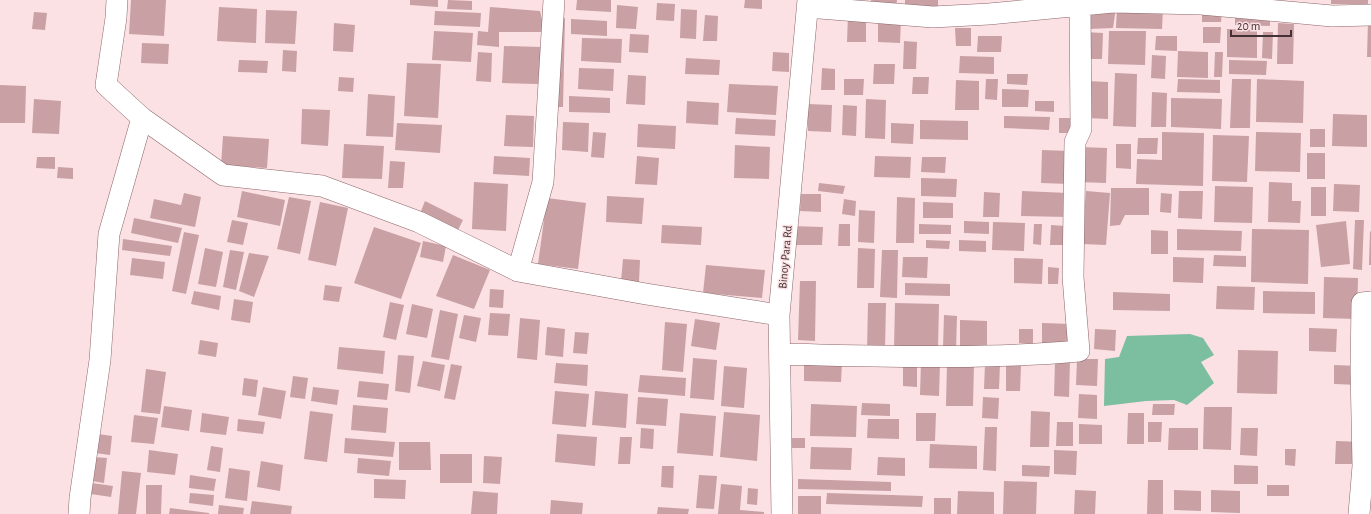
<svg xmlns="http://www.w3.org/2000/svg" width="1371" height="514" font-family="'Alegreya Sans',sans-serif">
<rect width="100%" height="100%" fill="#fbe1e3"/>
<!-- water -->
<path fill="#7cbea0" d="M1190,334L1203,338L1214,355L1201,362L1214,383L1187,405L1174,400L1146,401L1104,406L1105,359L1119,357L1127,336Z"/>
<!-- building -->
<path fill="#c9a0a4" d="M131,0H166L164,36L129,34Z
M410,0H438V7L410,5Z
M448,0L472,1V10L447,9Z
M577,0H611V12L576,10Z
M745,0H762V9L744,8Z
M871,0H897L896,8H870Z
M905,0H938V11L905,10Z
M1089,0H1117L1113,28L1089,29Z
M1331,0H1368V4H1331Z
M657,3L675,4L674,21L656,20Z
M617,5L638,7L636,29L616,28Z
M219,7L257,9L256,43L217,41Z
M490,7L540,11L545,32H499V47L477,45L478,31L488,32Z
M1117,8L1163,9L1162,29L1116,28Z
M681,9L697,10L696,39L680,38Z
M266,10L297,11L295,44L265,43Z
M435,11L481,13L480,27L434,25Z
M1202,11H1222L1221,22H1202Z
M34,12L47,13L45,30L32,29Z
M705,15L718,16L717,41H703Z
M848,15L866,16V42H847Z
M1235,15L1270,16V26L1235,25Z
M546,17L565,18L563,107H545Z
M878,18L901,19L900,43L878,42Z
M571,19L607,21V36L571,34Z
M1368,21H1371V57H1367Z
M334,23L355,25L353,52L333,51Z
M1278,23L1294,24L1293,64H1277Z
M1203,27H1221L1220,43H1203Z
M955,28H971V46H956Z
M1227,29L1257,30V58L1227,57Z
M434,31L473,33L471,62L432,60Z
M1109,31H1146L1145,65L1108,64Z
M1084,32L1103,33L1102,59H1083Z
M1263,32H1273L1272,59L1262,58Z
M630,34L649,35L648,53L629,52Z
M978,36H1002L1001,52H977Z
M1156,36H1177V51L1155,50Z
M582,38L622,39L621,63L581,61Z
M904,41L917,42L916,69H903Z
M142,43L169,44L168,64L141,63Z
M504,46L541,47L538,84L502,83Z
M283,50L297,51L296,72L282,71Z
M1178,51L1208,52V78L1177,77Z
M478,52L492,53L491,82L476,81Z
M773,52L789,53V72L772,71Z
M1215,52H1223L1222,77H1214Z
M1152,55L1166,56L1165,79L1151,78Z
M960,56L994,57V74L959,73Z
M686,58L720,60L719,75L685,74Z
M239,60L268,61L267,73L238,72Z
M1229,60L1267,61L1266,75L1229,74Z
M407,63L441,64L438,118L404,116Z
M874,64H895L894,84H873Z
M579,68L614,69L613,91L578,89Z
M822,68L835,69V90H821Z
M1115,73L1137,74L1136,127L1113,126Z
M1007,74H1028L1027,85L1007,84Z
M628,75L646,76L645,105L626,104Z
M339,77L354,78L353,92L338,91Z
M913,77H929L928,94H912Z
M844,79H864L863,95H844Z
M986,79H998L997,100L985,99Z
M1178,79L1220,80V93L1177,92Z
M1232,79H1251L1250,128H1230Z
M1257,79L1304,81L1303,123L1256,122Z
M956,80L979,81V110H955Z
M1087,81L1108,82V119L1086,118Z
M729,84L778,86L776,115L727,112Z
M0,85L26,86L25,123H0Z
M1002,89L1029,90L1028,107H1002Z
M1152,92L1167,93L1166,127H1151Z
M368,94L395,96L393,137L366,136Z
M569,96L610,98V113L569,112Z
M1171,98L1222,99L1221,129L1171,127Z
M34,99L61,101L59,134L32,133Z
M866,99L886,100L885,139L865,138Z
M687,101L719,103L718,125L686,123Z
M1035,101H1054V112L1035,111Z
M808,104L832,105L831,132L808,131Z
M843,105L857,106L856,136L842,135Z
M302,109L330,110L328,146L301,144Z
M1333,114L1367,115V147L1332,146Z
M506,115L534,116L533,147L504,146Z
M1004,116L1050,117L1049,130L1004,128Z
M736,118L776,120L775,136L735,134Z
M1059,118H1075L1074,133H1059Z
M920,120L968,121V140L920,139Z
M563,122L589,123L588,152L562,150Z
M397,123L442,125L440,153L395,150Z
M891,123L914,124L913,144L891,143Z
M638,124L676,126L675,149L637,147Z
M1310,129H1325V147H1310Z
M593,132L606,133L604,158L591,157Z
M1162,132L1204,133L1203,186L1136,184L1137,159L1162,160Z
M1256,132L1301,133L1300,172L1255,171Z
M1213,135L1249,136L1247,182L1212,181Z
M223,136L269,139L267,168L221,165Z
M1138,138H1158L1157,154H1137Z
M344,144L384,146L382,179L342,178Z
M1116,144H1131V169L1116,168Z
M735,145L770,147L769,179L734,178Z
M1079,147L1107,148L1106,183L1078,182Z
M1042,150L1070,151L1069,184L1041,183Z
M1307,153H1325V179H1307Z
M494,156L530,158L529,176L493,174Z
M637,156L659,158L657,185L635,184Z
M875,156L911,157L910,178L874,177Z
M37,157H55V169L36,168Z
M922,157H946L945,173L921,172Z
M390,161L405,162L403,188H388Z
M58,167L73,168V179L57,178Z
M921,178L957,179L956,197L921,196Z
M474,182L508,184L506,231L472,229Z
M1269,182L1292,183V201H1301L1300,223L1268,222Z
M819,183L845,186L843,194L818,191Z
M1334,184L1360,185L1359,212L1333,211Z
M1215,186L1253,187L1252,223L1214,222Z
M1311,187H1326V216H1311Z
M1111,188H1149V215H1125L1120,225L1110,226Z
M242,191L285,200L280,226L237,217Z
M1022,191L1068,193L1067,217L1021,216Z
M1086,191L1110,193L1106,245L1082,244Z
M1179,191H1203L1202,219L1178,218Z
M984,192L1000,193L999,217H983Z
M184,193L201,197L195,227L150,218L154,199L181,205Z
M1161,193L1172,194L1171,213L1160,212Z
M801,194H821V212L800,211Z
M607,196L644,198L642,224L606,222Z
M289,197L311,201L300,254L277,249Z
M897,197L915,198L914,243H896Z
M547,198L586,203L578,269L538,264Z
M844,199L856,201L855,216L842,214Z
M425,201L463,220L456,234L419,216Z
M320,202L348,208L336,266L308,260Z
M923,202L953,203V218H923Z
M859,210L875,211L874,243L858,242Z
M134,218L182,228L178,243L131,233Z
M232,220L248,223L243,245L227,242Z
M1355,220H1364L1362,270L1353,269Z
M964,221L989,222V234L964,233Z
M1346,221L1350,264L1321,267L1316,225Z
M993,222L1025,223L1024,251L992,250Z
M839,224H850V246H838Z
M919,224L951,225V234H919Z
M1034,224H1042L1041,245L1033,244Z
M662,225L702,227L701,245L661,243Z
M1051,225L1065,226V245H1050Z
M790,226L823,227L822,245H789Z
M374,227L421,243L401,299L354,283Z
M1177,229L1242,231L1241,251L1177,250Z
M1252,229L1309,230L1308,284L1251,282Z
M1151,230L1168,231V254H1151Z
M1370,231L1371,232V265H1369Z
M184,232L199,235L186,294L172,291Z
M123,239L172,246L170,256L122,250Z
M926,240L950,241L949,249L926,248Z
M959,240L986,241V252L959,251Z
M423,241L446,246L443,262L420,257Z
M205,248L223,252L216,287L198,284Z
M858,248L875,249L874,288H857Z
M230,250L244,252L236,290L223,287Z
M882,250H898L897,298L880,297Z
M249,253L269,256L254,297L239,291Z
M453,255L490,270L474,309L436,296Z
M1214,255L1246,256V267L1213,266Z
M903,257H928L927,278L902,277Z
M1173,257L1204,258L1203,283L1173,282Z
M132,258L165,262L163,279L130,275Z
M1014,258L1043,259L1042,284L1014,283Z
M623,259L640,260L639,282L621,281Z
M706,265L765,270L762,298L703,293Z
M1048,267L1059,268L1058,284H1048Z
M1324,277L1358,278L1357,319L1323,318Z
M800,281H816L815,341L798,340Z
M905,283L950,284V296L905,295Z
M325,285L342,287L339,302L323,300Z
M1217,286L1255,287L1254,310L1216,309Z
M490,289L504,290L503,308L489,307Z
M194,291L221,296L219,310L191,304Z
M1263,291L1315,292V314L1263,313Z
M1113,292L1170,294V311L1113,310Z
M234,299L253,302L250,323L231,320Z
M390,302L404,305L396,340L383,337Z
M868,303H886L885,350H867Z
M895,303L939,304L938,349L894,348Z
M412,304L433,309L427,338L406,334Z
M440,310L458,314L449,360L431,357Z
M490,313L510,314L508,336L488,335Z
M464,315L481,318L476,342L459,338Z
M944,315L957,316L956,350L943,349Z
M520,318L540,320L537,360L517,358Z
M695,319L720,323L716,350L691,346Z
M960,320L987,321V350L960,349Z
M665,322L687,324L683,372L662,370Z
M1042,323L1072,324V344L1042,343Z
M547,327L565,329L563,357L545,355Z
M1309,328L1337,329L1336,352L1309,351Z
M1019,329H1033V344L1019,343Z
M1095,329L1116,330L1115,351L1094,349Z
M575,332L589,333L587,354L573,353Z
M200,340L218,343L216,357L198,354Z
M339,347L385,351L383,374L337,369Z
M1238,350L1278,351L1277,394L1237,393Z
M398,355L414,356L410,393L395,391Z
M693,358L717,360L714,400L690,398Z
M903,359L917,360V387L903,386Z
M1077,359H1098L1097,386L1076,385Z
M423,361L445,365L440,391L417,386Z
M804,361L842,362L841,382L804,381Z
M1055,361H1070L1069,397L1054,396Z
M921,362L940,363L939,396L920,395Z
M556,363L588,365L587,386L554,383Z
M947,363H974L973,406H946Z
M451,364L462,366L455,400L444,398Z
M985,364H1000L999,389H984Z
M1334,365L1359,366V385L1334,384Z
M724,366L747,368L744,408L721,406Z
M1006,366H1021L1020,391H1006Z
M146,369L166,372L160,414L141,412Z
M640,375L686,378L685,396L638,392Z
M293,376L308,378L305,399L290,397Z
M244,378L258,380L256,397L242,395Z
M359,381L389,384L387,400L357,397Z
M263,387L286,391L281,419L258,415Z
M313,387L339,390L337,405L311,401Z
M555,391L589,394L586,427L552,424Z
M595,391L628,394L626,428L592,425Z
M1079,394L1097,395V419L1078,418Z
M638,397L668,399L666,426L636,424Z
M983,397L999,398L998,419L982,418Z
M862,403L890,404V416L861,415Z
M811,404L857,406L856,437L810,436Z
M1153,404H1175L1174,415H1152Z
M353,405L388,408L386,433L351,430Z
M164,406L192,410L189,431L161,427Z
M1204,407H1232L1231,450L1203,449Z
M310,411L333,414L327,462L304,459Z
M1031,411L1050,412L1049,447H1030Z
M724,412L760,415L757,461L720,457Z
M202,413L229,417L226,435L200,432Z
M680,413L716,416L713,456L677,453Z
M916,413H936L935,441H916Z
M1128,413H1144V444H1127Z
M134,415L158,418L154,444L131,442Z
M238,419L265,422L263,434L237,431Z
M868,419H899V439L867,438Z
M1057,422H1073V446H1056Z
M1148,422H1162L1161,442H1148Z
M1079,424L1102,425V444H1079Z
M985,427H997L996,471L983,470Z
M641,428L654,429L653,449L640,448Z
M1169,428H1198V450H1168Z
M1241,428H1258L1257,456L1240,455Z
M98,434L112,436L110,455L95,453Z
M557,434L597,437L595,466L555,462Z
M620,437H632L630,464H618Z
M345,438L395,442L393,457L344,453Z
M792,438H805V448H791Z
M1336,441L1362,442V464H1335Z
M399,442H430L431,470H399Z
M930,444L977,446V469L929,468Z
M211,446L223,448L220,472L207,470Z
M811,447L852,448L851,470L810,469Z
M1285,449H1296L1295,466L1285,465Z
M149,450L178,454L175,475L147,472Z
M1054,450L1077,451L1076,475L1054,474Z
M440,454H472V483H440Z
M484,456L502,457L500,484L483,483Z
M94,457L107,458L104,483L92,481Z
M878,457L905,458V476L877,475Z
M358,458L391,461L389,476L357,473Z
M261,461L283,465L280,491L257,487Z
M1022,465L1050,466L1049,477L1022,476Z
M1234,465L1258,466V484H1234Z
M662,466H674L673,488L661,487Z
M229,468L250,471L247,501L225,498Z
M122,471L141,473L136,514H118Z
M190,475L216,479L214,491L189,488Z
M699,475L717,476L714,509L696,508Z
M374,479L406,480L405,499L374,498Z
M798,479L891,482V491L798,489Z
M1148,480H1163V514H1147Z
M1004,481L1037,482L1036,514H1003Z
M92,483L113,486L111,497L91,494Z
M721,484L742,486L740,510L764,512V514H718Z
M146,485H162L161,514H146Z
M1267,485H1289V496H1267Z
M748,488L758,489L757,505L747,504Z
M1075,490L1096,491L1095,514H1074Z
M1174,490L1201,491V511L1174,510Z
M1211,490L1240,491V513L1211,512Z
M473,491L498,493L497,514H471Z
M958,491L994,492V514H957Z
M190,493L214,495L213,506L189,503Z
M827,493L923,496L922,507L826,504Z
M798,496H821V514H798Z
M934,498H951V514H934Z
M551,500L583,503L582,514H550Z
M252,501L292,506L291,514H250Z
M219,505L244,508L243,514H218Z
M658,507L689,509L688,514H657Z
M170,508L209,513V514H169Z"/>
<g fill="none" stroke-linecap="round" stroke-linejoin="round">
<defs>
<path id="minor" d="M117,0L116,18L106,85L142,118L223,175L322,186L419,222L518,271L646,294L779,315
M807,7L933,17L989,14L1113,2L1201,4L1332,16L1371,15
M518,271L543,182L554,0
M780,354C880,356 979,360 1079,351L1073,277L1075,142L1081,129L1080,5
M79,514L80,498L100,360L109,234L142,118
M782,514L779,315L808,0
M1359,514L1363,466L1361,369L1362,303L1371,302"/>
</defs>
<!-- minor casing -->
<use href="#minor" stroke="#8c666a" stroke-width="22"/>
<!-- minor -->
<use href="#minor" stroke="#fff" stroke-width="21"/>
</g>
<g text-anchor="middle" stroke-width="3" stroke-linejoin="round" paint-order="stroke">
<!-- street labels -->
<g font-size="12" fill="#433234" stroke="#fbe1e3">
<text transform="translate(785 257) rotate(-85)" y="4">Binoy Para Rd</text>
</g>
</g>
<!-- scale -->
<path d="M1231 30v6h60v-6" fill="none" stroke="#433234" stroke-width="2"/>
<text x="1237" y="30" font-size="12" fill="#433234" stroke="#fbe1e3" stroke-width="3" paint-order="stroke">20 m</text>
</svg>
